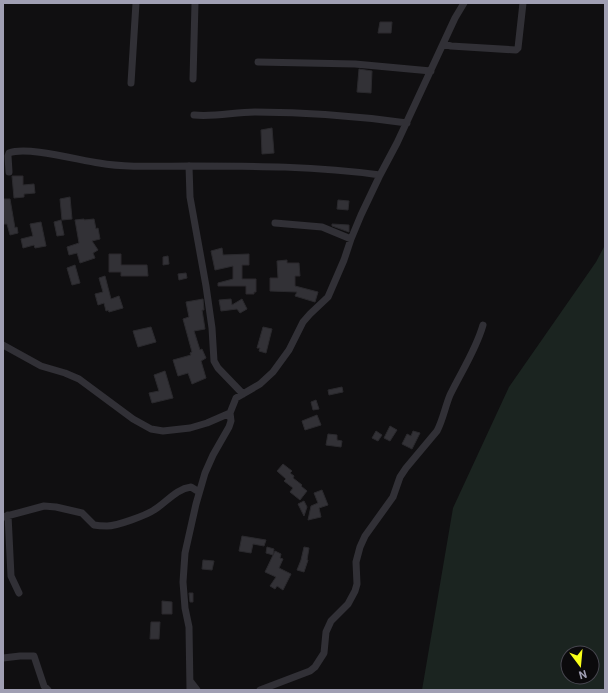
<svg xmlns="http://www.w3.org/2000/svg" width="608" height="693" font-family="Roboto,sans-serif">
<rect width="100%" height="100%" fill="#100f11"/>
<!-- green -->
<path fill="#1b2420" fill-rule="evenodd" d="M605,245V690H422L453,508L509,387L596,262ZM568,653H592V677H568Z"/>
<!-- building -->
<path fill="#323136" stroke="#2a292d" d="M380,22H392L391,33H378Z
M359,69L372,71L371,93L357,92Z
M272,128L274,153L262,154L261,130Z
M12,176H23V185L34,184L35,193L24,194V197L14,198Z
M70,197L72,219L62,220L60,199Z
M3,199H10L15,228L17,227L18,233L10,235L7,224H4Z
M338,200L349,201L348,210L337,209Z
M84,219V220L94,219L96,229L98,228L100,239L92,241L98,250L93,253L95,258L80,263L77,253L69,255L67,247L79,243L75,220Z
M61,220L64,235L57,236L54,222Z
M41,222L46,246L35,248L34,245L23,248L21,239L33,236L30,224Z
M332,224L349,225V232L332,226Z
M222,248L223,255L249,254V265H242V279H256V292H254V294H246V286H218V283L233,279V266L215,270L211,251Z
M109,254H121V265H147L148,276H121V272H109Z
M168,256L169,264L163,265V257Z
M287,260V263H299L300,276H295V286L318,292L315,302L295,296L297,292L270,291V278H278L277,261Z
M75,265L80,283L72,285L67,268Z
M186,273L187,278L179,280L178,274Z
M105,276L111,299L119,296L123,308L109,312L108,310L106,311L104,303L98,305L95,294L103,292L99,278Z
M203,299L204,310H202L205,329L194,331L200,350L202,349L206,358L201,361L206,378L192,384L188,373L178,376L173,360L191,355L190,353L192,352L183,319L189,317L186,302Z
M231,299L232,305L242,299L247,309L240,313L237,309L221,311L219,300Z
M151,327L156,342L138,347L133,331Z
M263,327L272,329L266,353L259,351L260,348H257Z
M165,371L173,398L152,403L149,393L159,391L154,375Z
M342,387L343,392L329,395L328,390Z
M316,400L319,409L313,410L311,402Z
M317,415L321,425L305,430L302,421Z
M390,426L397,430L390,441L384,438Z
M376,431L382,435L378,441L372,438Z
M413,431L420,433L412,449L402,444L407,434L411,436Z
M328,434L337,435V440L342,441L341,447L326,445Z
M283,464L292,471L290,473L294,476L293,478L302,485L301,486L307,491L300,500L290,492L293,488L284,481L286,479L277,471Z
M322,490L328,505L319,508L321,517L308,520L311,506L318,503L314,493Z
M304,501L307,507L304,516L298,504Z
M242,536L266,540L264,546L253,544L251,553L239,551Z
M267,547L274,549L273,555L266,553Z
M304,547L309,548L307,560H308L304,572L297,570L301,560Z
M275,551L281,554L280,558L283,559L279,568L291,574L283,590L277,586L275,589L270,586L276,577L265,572Z
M203,560L214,561L212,570L202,569Z
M189,593H193V602H190Z
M162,601L172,602V614H162Z
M151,622H160L159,639H150Z"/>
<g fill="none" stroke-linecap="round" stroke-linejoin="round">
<!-- minor -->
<path stroke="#313036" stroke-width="7" d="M443,44L451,46L516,50L518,48L523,3
M258,62L355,64L431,71
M193,79L195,3
M131,83L136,3
M194,115C216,117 234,112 255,112C305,112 357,116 407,123
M189,166L190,197L206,286L212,328L214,361L218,368L243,394
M9,172L8,156L9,153C27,146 78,160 99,163C128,168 160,166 190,166C253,166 317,166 380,175
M275,223L322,227L351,239
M3,345L41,366L65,373L79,379L133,419L151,429L163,431L190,428L207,423L230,413L236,398L260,384L273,372L289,350L303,322L310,314L328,297L344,260L351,239L361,215L380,175L397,143L455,18L464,3
M8,515L11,576L19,593
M3,517L44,506L56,507L82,513L94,525C99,526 103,526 107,526C117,526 147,515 154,510C167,502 176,489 191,487L199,492
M3,658L20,656H34L44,686L48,690
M190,681L197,690
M190,690L189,627L185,608L183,582L185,553L196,504L205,473L213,455L229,427L231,421L230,413
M260,690L310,671L315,667L324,653L326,632L331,621L348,604L355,591L357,584L356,562L360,547L365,536L393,497L400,477L406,468L437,431C443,420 445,407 450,395C461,372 476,350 483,325"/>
</g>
<!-- border -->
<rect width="608" height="693" fill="none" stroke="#a09fb3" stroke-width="8"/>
<!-- north arrow -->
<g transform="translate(580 665) rotate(164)"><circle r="19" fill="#0b0a0c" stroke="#47464f"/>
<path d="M0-3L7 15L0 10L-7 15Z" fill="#f9ff19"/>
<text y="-6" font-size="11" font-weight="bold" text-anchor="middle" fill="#a09fb3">N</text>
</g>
</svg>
